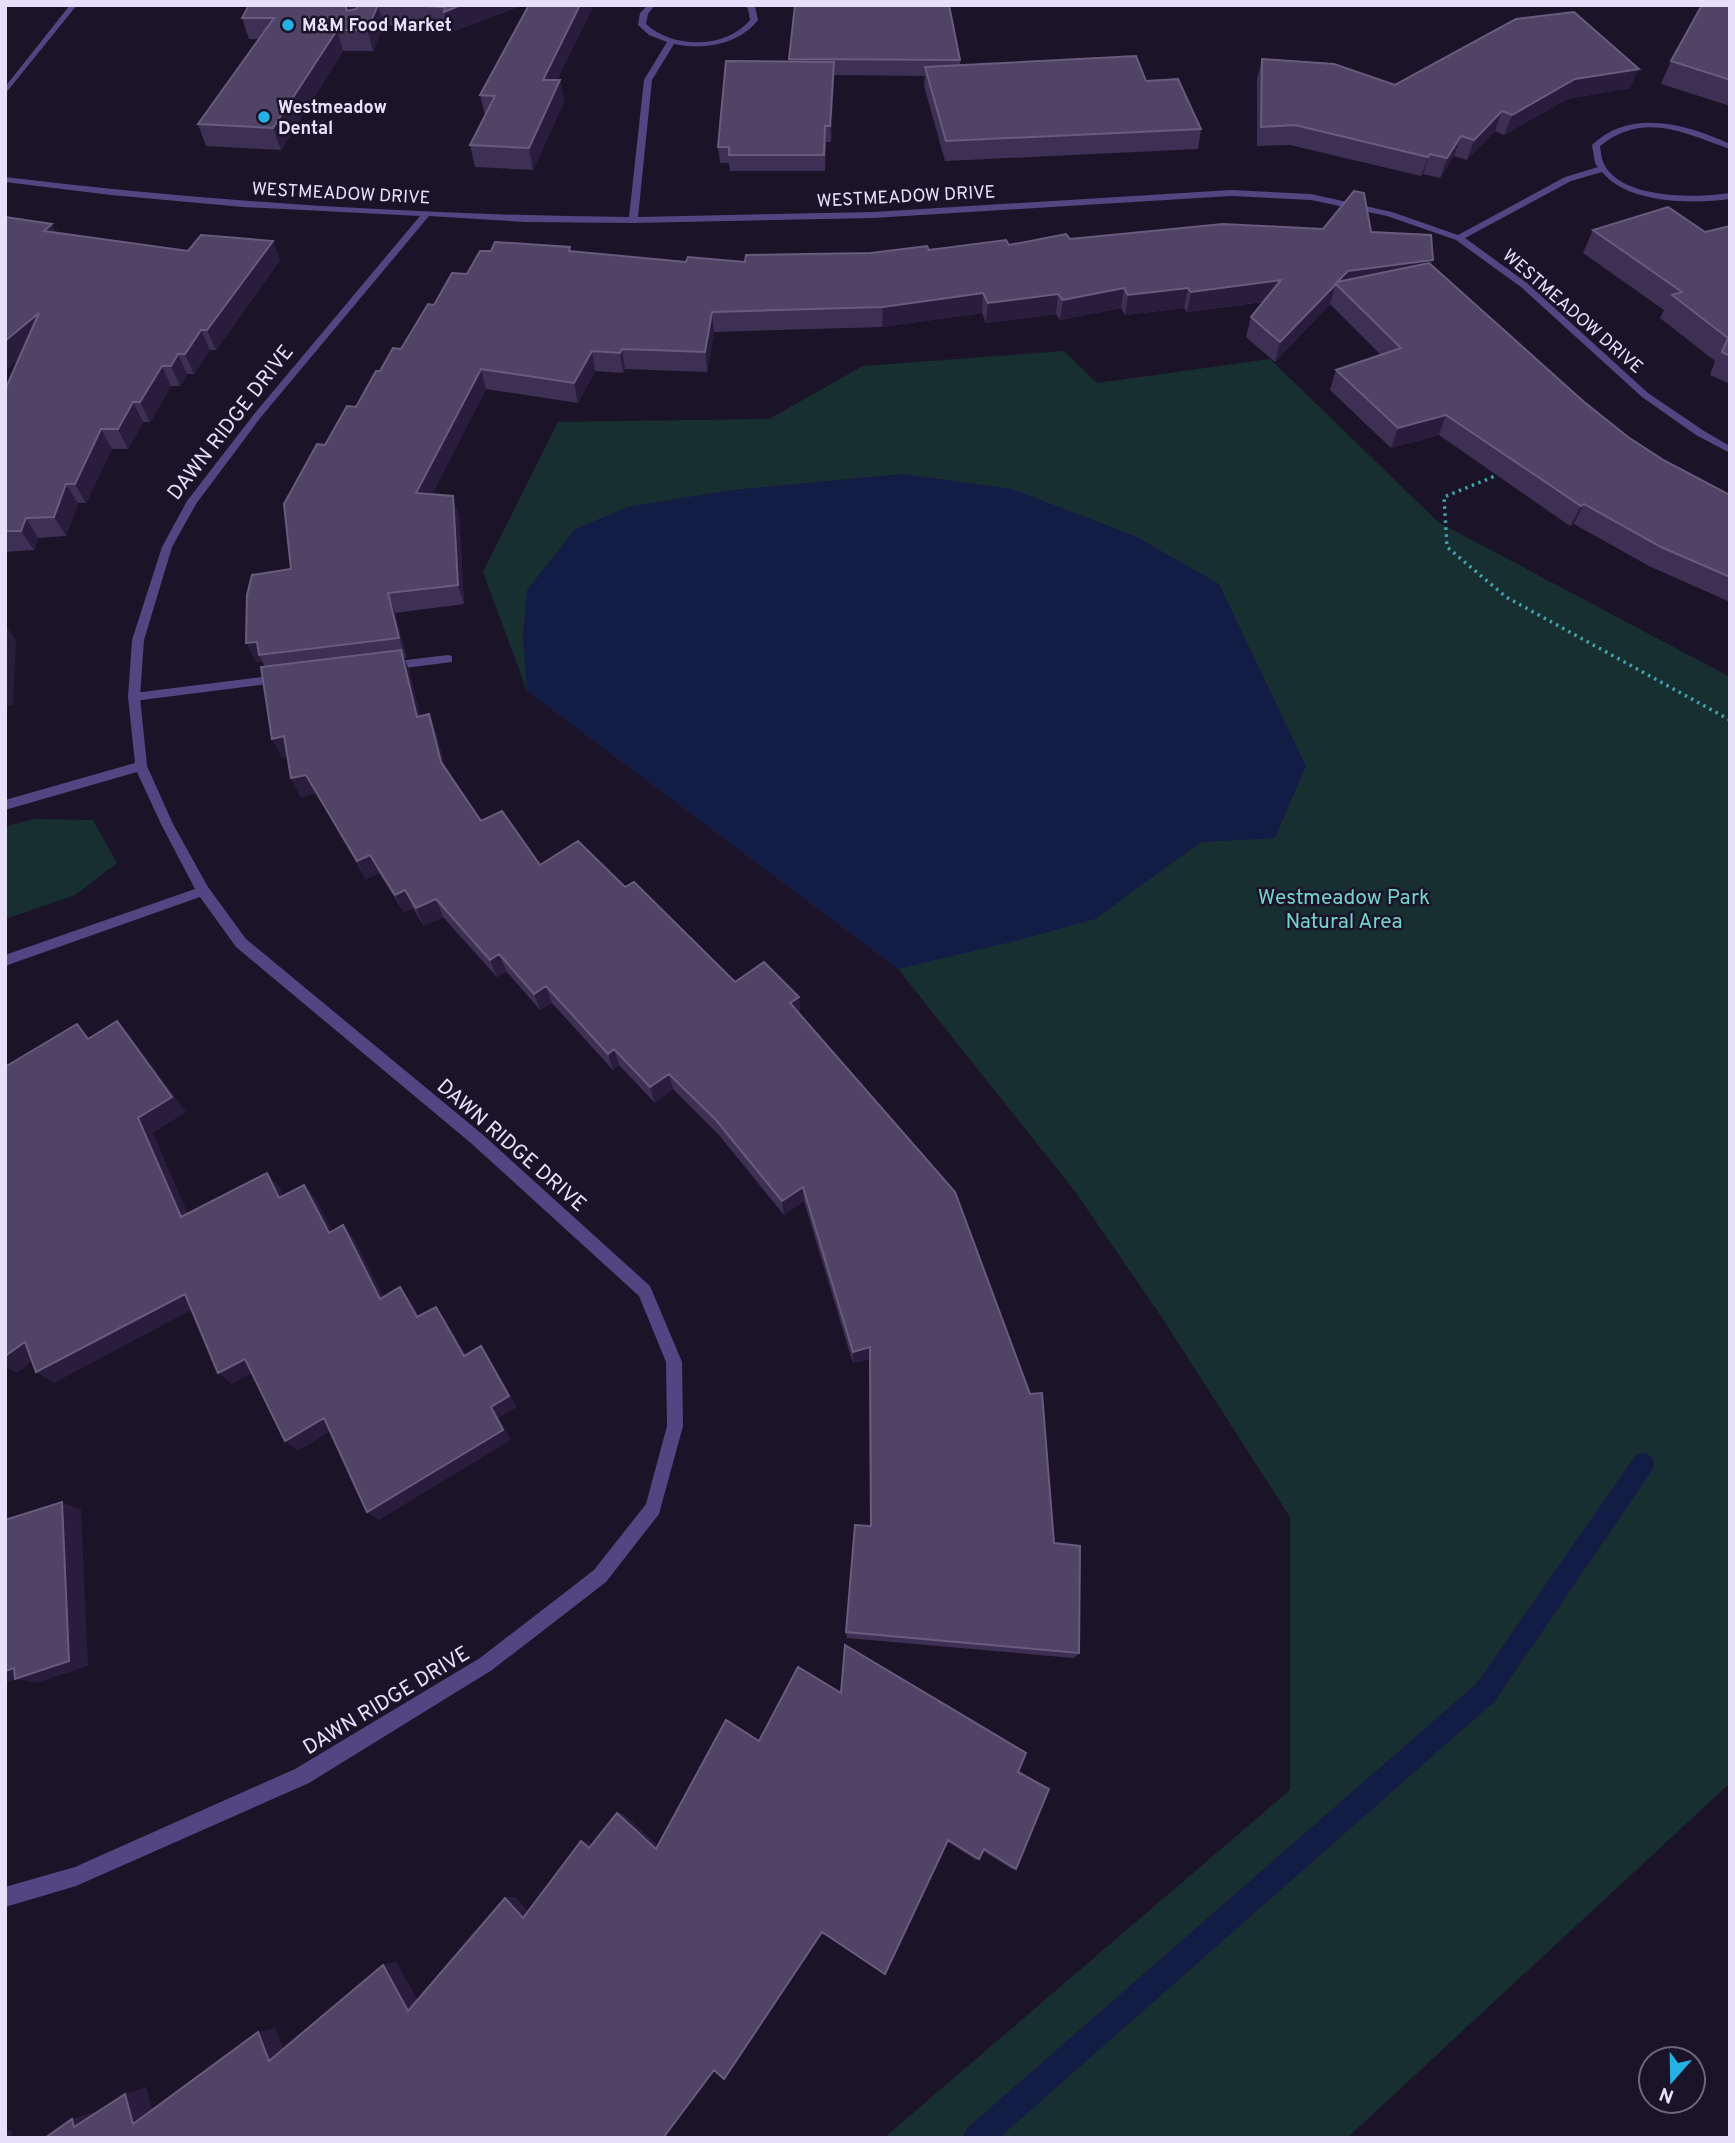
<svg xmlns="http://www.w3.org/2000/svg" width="1735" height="2143" font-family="Overpass,sans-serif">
<rect width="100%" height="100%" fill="#1b1429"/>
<!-- green -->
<path fill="#182f32" d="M1064,351L1097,383L1270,359L1438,522L1730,677V1783L1347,2138H884L1290,1790V1517L1161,1316L1074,1190L898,969L527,691L483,572L558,422L769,419L863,366Z
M33,819L93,820L117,863L75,895L5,919V827Z"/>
<!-- water -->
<path fill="#121c44" d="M902,474L1012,489L1135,536L1219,584L1306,766L1275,838L1201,842L1095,919L1015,941L898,969L527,691L523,636L527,590L575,529L628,507L732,490Z"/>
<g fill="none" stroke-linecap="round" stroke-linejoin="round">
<!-- stream -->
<path fill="#121c44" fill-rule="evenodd" d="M1643,1453L1651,1456L1654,1464L1651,1472L1495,1701L999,2138H963L967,2128L1477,1683L1635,1456Z"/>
<!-- path -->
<path stroke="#41a3ae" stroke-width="3.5" stroke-dasharray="2.5 4.5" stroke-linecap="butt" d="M1500,474L1444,497L1447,547L1506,597L1730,720"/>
<!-- service -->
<path fill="#524582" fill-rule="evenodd" d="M448,655L452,656V662L389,670L383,666L389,662Z
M279,675L283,676V682L134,701L128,697L134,693Z"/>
<!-- minor -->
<path fill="#524582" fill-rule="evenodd" d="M648,5H655L648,14L646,24C673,49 726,49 750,20L748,9L745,5L755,6L758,20C738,45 704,50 674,44L652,80L638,217L873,212L1231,190L1311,194L1392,212L1458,235L1565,177L1598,167L1595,163L1592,145C1630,108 1687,124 1730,144V149C1684,133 1644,111 1600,146C1601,151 1601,157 1603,162C1619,200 1697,198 1730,193V199C1692,204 1628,204 1602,172L1571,181L1465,238L1527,283L1648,393L1704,431L1730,446V453L1696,435L1642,397L1521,287L1456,240L1387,216L1311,200L1231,196L873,218L633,223L525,222L429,216L261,417L196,504L172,547L144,640L140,697L147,766L173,824L208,887L246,939L482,1134L650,1286L682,1362L683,1426L659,1514L606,1582L492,1670L309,1783L76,1886L5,1907V1887L75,1867L295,1769L480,1658L594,1570L646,1504L667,1426L666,1362L639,1296L472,1144L236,947L200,897L5,966V955L195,889L161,824L137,772L5,810V800L135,763L128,697L132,640L162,547L187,501L255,413L420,216L243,207L111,195L5,182V177C212,202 420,215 629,217L644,80L667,42L649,35L638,25L640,13Z"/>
<!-- tertiary -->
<path fill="#524582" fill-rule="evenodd" d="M70,5H77L5,94V87Z"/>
</g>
<!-- wall -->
<path fill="#3d3055" d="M249,5H523L449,33L448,28L384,25L373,51H343L281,150L206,146L198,124L259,39H249L242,18Z
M529,5H594L557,80H560L564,102L533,170L475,167L470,145L485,115L480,95Z
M795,5L960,60V65L1146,81L1201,129L1198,149L945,161L924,86L925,76L834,75L831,142H826L825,171H730L729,163H720L718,147L789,61Z
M1730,5V106L1661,84L1671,61Z
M1262,59L1395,85L1630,88L1567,99L1504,135L1495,131L1467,160L1454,156L1440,178L1423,174L1421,176L1290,145L1257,146V79Z
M52,224L56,233L188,251L280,260L216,350H210L194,374H187L180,386H171L150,422H143L128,449H112L86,503H78L66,536L38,538L34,550L5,552V390L19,359L5,371Z
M1730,226V384L1710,375L1715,361L1660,318L1664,310L1583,253L1593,230L1705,232Z
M1371,232L1433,260L1431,264L1583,401L1628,437L1665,461L1730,495V602L1649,566L1574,524L1570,526L1439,435L1391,448L1330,390L1336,370L1381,355L1330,304L1275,362L1246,337L1251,317L1263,302L1187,312L1184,308L1125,315L1121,308L1060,320L1056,314L986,323L982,313L882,327L714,332L707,372L625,369L623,373L595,371L578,403L486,389L432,494L459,515L464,604L395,613L406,657L404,658L409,670L420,716L436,733L445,768L481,821L540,865L625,887L735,982L799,997L800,1014L1054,1543L1079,1653L1074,1658L847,1638L846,1632L870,1526L869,1359L853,1363L804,1201L784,1215L719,1135L673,1089L655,1103L619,1065L613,1070L552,1003L540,1010L506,971L497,977L443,917L424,926L413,908L404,912L379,873L366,879L316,793L301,797L291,778L288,756L282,758L265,667L262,661L256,662L291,569L325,445L356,407L380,371L401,349L434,305L491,251L570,247L571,251L686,262H745L871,253L1009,245L1070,239Z
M841,1693L1018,1772L1016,1869H1012L983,1851L979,1859L976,1860L947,1841L822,1932L715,2070L45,2138L146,2087L152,2110L275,2028L283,2049L383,1965L396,1962L417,2000L505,1898L515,1897L528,1912L589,1842L591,1845L617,1813L623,1814L658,1846L759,1741Z"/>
<!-- shaded-wall -->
<path fill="#281d3c" d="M346,5H359L352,29L346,8Z
M378,5L384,25L373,51L367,30Z
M461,5H523L449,33L444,12Z
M580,5H594L547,101L543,80Z
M337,30L343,51L281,150L273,128Z
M834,62V78L831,142L830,126Z
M1639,69L1630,88L1567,99L1504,135L1512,115L1575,79Z
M560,80L564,102L533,170L529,148Z
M1502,111L1495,131L1467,160L1474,140Z
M1461,136L1454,156L1440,178L1447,158Z
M1430,154L1423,174L1421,176L1428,157Z
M52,224L62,244L44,231Z
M273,241L280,260L216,350L207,330Z
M1433,260L1426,280L1342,291L1337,282L1348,271Z
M1281,280L1276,300L1187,312L1191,292Z
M1336,284L1330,304L1275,362L1280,342Z
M1124,288L1121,308L1060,320L1063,300Z
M1188,288L1184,308L1125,315L1128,295Z
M983,293L982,313L882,327L883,307Z
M1058,294L1056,314L986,323L988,303Z
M712,312L714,332L707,372L705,352Z
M39,313L50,333L5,371V341Z
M201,330L210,350L194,374L185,354Z
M622,349L625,369L623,373L620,353Z
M592,351L595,371L578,403L574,383Z
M178,354L187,374L180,386L171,366Z
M162,366L171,386L150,422L140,402Z
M481,369L486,389L423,513L416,493Z
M133,402L143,422L128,449L118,429Z
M1446,415L1439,435L1391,448L1398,428Z
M101,429L112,449L86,503L75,484Z
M66,484L78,503L66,536L54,517Z
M453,496L459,515L464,604L458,585Z
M1584,504L1574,524L1570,526L1581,506Z
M26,518L38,538L34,550L21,531Z
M388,593L395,613L406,657L399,638Z
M5,625L16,640L13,705L5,706Z
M257,642L259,655L262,661L256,662L246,643Z
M401,650L409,670L425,736L417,717Z
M429,714L436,733L448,781L441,762Z
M284,736L294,755L282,758L272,739Z
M306,775L316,793L301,797L291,778Z
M370,855L379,873L366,879L357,861Z
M405,890L413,908L404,912L395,895Z
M436,899L443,917L424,926L416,908Z
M499,954L506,971L497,977L490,960Z
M546,986L552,1003L540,1010L534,994Z
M799,997L800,1014L792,1020L790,1003Z
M117,1021L131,1037L186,1112L153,1133L195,1230L181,1217L138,1118Z
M614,1049L619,1065L613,1070L608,1054Z
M669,1074L673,1089L655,1103L650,1087Z
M267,1173L279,1187L291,1211L279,1198Z
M304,1185L316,1199L340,1246L329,1233Z
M803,1187L804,1201L784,1215L782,1201Z
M343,1225L354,1239L391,1311L380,1299Z
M400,1287L410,1300L426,1328L417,1317Z
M185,1294L199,1306L54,1383L36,1372Z
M436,1307L445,1319L473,1367L464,1356Z
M25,1342L43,1353L17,1373L5,1366V1356Z
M481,1346L489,1357L517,1407L499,1418L511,1440L379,1520L367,1512L491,1407Z
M870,1347L869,1359L853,1363V1352Z
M245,1359L258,1370L232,1384L218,1373Z
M324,1418L336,1428L298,1451L285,1441Z
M62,1502L81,1510L88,1666L36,1683L17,1679L5,1683V1671Z
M617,1813L623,1814L662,1850L656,1849Z
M581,1841L589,1842L596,1849L589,1848Z
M515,1897L532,1917L523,1918L505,1898Z
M396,1962L421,2007L408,2011L383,1965Z
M275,2028L285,2056L269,2061L258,2032Z
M146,2087L154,2116L133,2124L125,2094Z
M95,2112L97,2120L74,2127L72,2119Z
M11,2130L13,2138H5V2131Z"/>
<!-- building -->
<path fill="#4f4366" stroke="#675c7e" stroke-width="2" d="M249,5H346V8L347,11L356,9L358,5H378L367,30H337L273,128L198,124L274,18H242Z
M403,5H461L444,12L445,7Z
M529,5H580L543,80H560L529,148L470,145L495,96L480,95Z
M795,5H949L960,60L789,59Z
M1702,5H1730V80L1671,61Z
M1574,12L1639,69L1575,79L1512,115L1502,111L1474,140L1461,136L1447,158L1430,154L1428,157L1295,125L1261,127L1262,59L1334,64L1395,85L1516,19Z
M1136,56L1146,81L1178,79L1201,129L946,141L925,67Z
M726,61L834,62L830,126H825L824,155H729V147H718Z
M1354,191L1364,193L1371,232L1431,235L1433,260L1348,271L1337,282L1429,263L1583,401L1628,437L1665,461L1730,495V577L1661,547L1584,504L1581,506L1446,415L1398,428L1336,370L1401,348L1336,284L1280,342L1251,317L1281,280L1191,292L1188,288L1128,295L1124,288L1063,300L1058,294L988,303L983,293L883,307L712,312L705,352L622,349L620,353L592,351L574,383L481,369L416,493L453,496L458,585L388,593L399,638L259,655L257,642L246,643L247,595L252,575L291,569L284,504L317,444L325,445L347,406L356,407L376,371H380L393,348L401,349L428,304L434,305L452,273L467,274L480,251H491L495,242L570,247L569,251L686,262L688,257L745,262L746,255L871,253L927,246L929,250L1006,240L1009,245L1066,234L1070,239L1223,224L1323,229Z
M1668,207L1705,232L1730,226V356L1722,352L1728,338L1672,295L1682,292L1593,230Z
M5,217L52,224L44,231L188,251L201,235L273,241L207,330H201L185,354H178L171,366H162L140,402H133L118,429H101L75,484H66L54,517L26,518L21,531H5V390L39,313L5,341Z
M401,650L417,717L429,714L441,762L481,821L502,811L540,865L578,841L625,887L634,882L735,982L764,962L799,997L790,1003L955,1192L1030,1394L1042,1393L1054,1543L1080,1546L1079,1653L846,1632L855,1525L871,1526L870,1347L853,1352L803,1187L782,1201L716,1120L669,1074L650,1087L614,1049L608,1054L546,986L534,994L499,954L490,960L436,899L416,908L405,890L395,895L370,855L357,861L306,775L291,778L284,736L272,739L261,667Z
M117,1021L172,1097L138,1118L181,1217L267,1173L279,1198L304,1185L329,1233L343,1225L380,1299L400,1287L417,1317L436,1307L464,1356L481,1346L509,1396L491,1407L503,1430L367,1512L324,1418L285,1441L245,1359L218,1373L185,1294L36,1372L25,1342L5,1356V1067L77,1024L88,1039Z
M62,1502L69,1661L15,1679L14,1668L5,1671V1520Z
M845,1645L1026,1753L1018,1772L1049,1789L1016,1869L984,1849L979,1859L948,1840L885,1974L822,1932L724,2079L714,2070L663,2138H45L72,2119L74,2127L125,2094L133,2124L258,2032L269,2061L383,1965L408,2011L505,1898L523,1918L581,1841L589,1848L617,1813L656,1849L726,1720L759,1741L798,1667L841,1693Z"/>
<!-- markers -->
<g fill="#24b1e3" stroke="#1b1429" stroke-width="2.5">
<circle cx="288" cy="25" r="7"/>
<circle cx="264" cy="117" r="7"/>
</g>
<g text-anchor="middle" stroke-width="5" stroke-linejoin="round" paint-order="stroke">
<!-- far-poi labels -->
<g font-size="18" font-weight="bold" fill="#e8e0fb" stroke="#1b1429" text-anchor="start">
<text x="302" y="31">M&amp;M Food Market</text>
<text x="278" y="113">Westmeadow<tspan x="278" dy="21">Dental</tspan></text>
</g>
<!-- far-street labels -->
<g font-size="18" fill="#e8e0fb" stroke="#1b1429">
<text transform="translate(341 193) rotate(3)" y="6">WESTMEADOW DRIVE</text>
<text transform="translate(906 196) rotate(-3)" y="6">WESTMEADOW DRIVE</text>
<text transform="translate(1573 311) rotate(41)" y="6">WESTMEADOW DRIVE</text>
</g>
<!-- street labels -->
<g font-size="21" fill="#e8e0fb" stroke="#1b1429">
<text transform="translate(230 422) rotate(-52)" y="7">DAWN RIDGE DRIVE</text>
<text transform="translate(512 1145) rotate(41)" y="7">DAWN RIDGE DRIVE</text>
<text transform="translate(386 1700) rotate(-31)" y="7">DAWN RIDGE DRIVE</text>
</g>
<!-- park labels -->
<g font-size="21" fill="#74d3cb" stroke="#1b1429">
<text x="1344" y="904">Westmeadow Park<tspan x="1344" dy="24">Natural Area</tspan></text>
</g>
</g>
<!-- border -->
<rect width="1735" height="2143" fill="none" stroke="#e8e0fb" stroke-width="14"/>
<!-- north arrow -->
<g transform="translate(1672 2080) rotate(200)"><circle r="33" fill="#1b1429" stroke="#6d667d" stroke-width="2"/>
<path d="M0-5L12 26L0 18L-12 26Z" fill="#24b1e3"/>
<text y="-10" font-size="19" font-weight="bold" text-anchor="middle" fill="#e8e0fb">N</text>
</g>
</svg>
